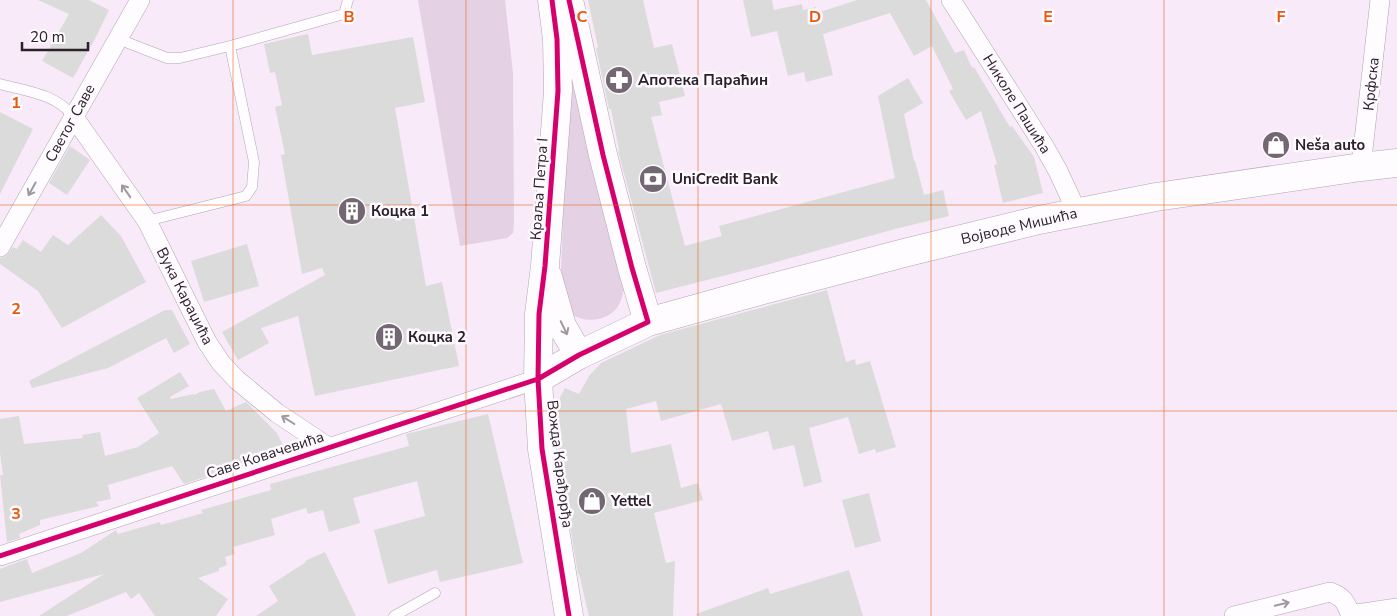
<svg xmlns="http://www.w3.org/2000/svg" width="1397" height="616" font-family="'Nunito Sans',sans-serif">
<rect width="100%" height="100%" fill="#f8eaf9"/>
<!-- green -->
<path fill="#e4d2e4" d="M418,0H505L513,73L514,223L513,233L507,238L460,246Z
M568,69L604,196L624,289C622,297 621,304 615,310C604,322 582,323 571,313C567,310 563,305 560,301Z"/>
<!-- building -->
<path fill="#dcdbdb" d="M38,0H89L109,10L95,39L73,78L42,61L69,14Z
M588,0H643L654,48L672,44L685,96L659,102L662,115L651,117L685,246L722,236L719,226L895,178L878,96L908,78L923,103L904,114L914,161H915L924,195L943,190L949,216L895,229L758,267L656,293L618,151L619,150L611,109H609L596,48L598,47Z
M743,0H772L774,10L802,4L803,10L816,7L817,13L857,0H926L955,53L964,50L972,68L974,67L1010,127L1012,126L1034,157L1043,193L1003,203L994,165L997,164L981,111L966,120L949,91L953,89L932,46L914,56L890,13L823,34L833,75L806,82L804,72L788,76L777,31L751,37Z
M308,34L312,55L413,37L425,102L395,108L426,286L442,282L459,366L315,396L298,316L261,328L269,343L238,360L227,341L222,332L325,275L322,268L302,274L281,155L285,154L275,107L282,105L275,72L270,73L264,44Z
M0,112L33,129L0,194Z
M70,146L90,160L67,195L49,183Z
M101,215L121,236L146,282L62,328L38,291L0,264V258L6,256L13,247L17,249L23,240L41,252L53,235L68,245Z
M247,244L259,286L204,302L191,261Z
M827,290L846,362L855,359L856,365L870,361L896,447L876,453L875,449L859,454L848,417L809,428L822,482L804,487L794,445L773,450L768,431L732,441L721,404L661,421L656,401L626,409L631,453L671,444L681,488L698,483L703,500L654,513L666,563L675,561L673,616H589L579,574H578L570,525H572L566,497L559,456L557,403L565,388L579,394L589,376L601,363L660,335Z
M165,310H172L190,344L174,353L166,338L108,368L32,388L29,381Z
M180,372L189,386L170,397L171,399L194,394V395L200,392L214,389L226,411L246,402L277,433L283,445L229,469L184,484L172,466L108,485L111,499L96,502L99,506L40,520V525L19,534L20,538L7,542L0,475H3L0,453V419L19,416L24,444L83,438L82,435L100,432L105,456L138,447L159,433L137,398Z
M488,414L523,563L440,582L437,570L388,584L374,530L425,516L417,481L353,498L360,523L329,532L323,510L308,514L306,508L271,519L275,535L233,547L235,554L225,557L227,565L219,568V571L198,578L228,599L216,616H155L139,593L131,599L126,592L67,616H39L104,574L0,602V569L10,565L27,559L32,573L81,553L116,530L118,534L160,522L161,525L203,513L201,510L271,490L270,484L409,446L406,434Z
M869,493L881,541L855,548L842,500Z
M325,552L356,616H256L278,601L269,586L306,562L305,561Z
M849,570L863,616H697L696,614L768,588L770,594Z"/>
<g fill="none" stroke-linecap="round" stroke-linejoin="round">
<defs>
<path id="service" d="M118,39L167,58H180L230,46L254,162L252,187L246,196L147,221
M230,46L344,14L348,0
M0,84C26,91 56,94 73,116
M394,616L435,593"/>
<path id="minor" d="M951,0L1044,146L1058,171L1077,212
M73,116L147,221L207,342L221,363L237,380L277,413L328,447
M1361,167L1380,0
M0,247L140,0
M0,556L538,379
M1350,615L1397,608
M1234,616L1330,592C1344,597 1346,603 1351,616"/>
<path id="secondary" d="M552,0L557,39L558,91L545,266L539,314L538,379L542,449L569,616
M569,0L603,155L632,268L648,322
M548,277L562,326L579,355
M538,379L579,355L648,322L763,290L908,252L1039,220L1156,197L1361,167L1397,163"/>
</defs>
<!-- service casing -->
<use href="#service" stroke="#b0a6b1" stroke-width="11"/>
<!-- minor casing -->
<use href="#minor" stroke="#b0a6b1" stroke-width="20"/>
<!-- secondary casing -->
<use href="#secondary" stroke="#b0a6b1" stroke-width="29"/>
<!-- service -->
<use href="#service" stroke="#fefcfe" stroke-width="10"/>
<!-- minor -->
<use href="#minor" stroke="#fefcfe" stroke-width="19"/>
<!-- secondary -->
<use href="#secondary" stroke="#fefcfe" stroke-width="28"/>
<defs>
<path id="cycleway" d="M552,0L557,39L558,91L545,266L539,314L538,379L542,449L569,616
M0,556L538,379L579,355L648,322L632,268L603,155L569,0"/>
</defs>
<!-- cycleway casing -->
<use href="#cycleway" stroke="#fef9fe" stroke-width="8"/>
<!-- cycleway -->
<use href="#cycleway" stroke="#d6006c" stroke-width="5"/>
</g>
<!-- one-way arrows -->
<defs><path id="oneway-shaft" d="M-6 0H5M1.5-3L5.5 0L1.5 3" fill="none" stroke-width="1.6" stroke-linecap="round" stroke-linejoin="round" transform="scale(1.25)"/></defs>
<g stroke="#9f999f">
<use href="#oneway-shaft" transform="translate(32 189) rotate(119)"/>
<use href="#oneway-shaft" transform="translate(126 191) rotate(-125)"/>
<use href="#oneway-shaft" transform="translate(564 328) rotate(64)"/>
<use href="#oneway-shaft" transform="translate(288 420) rotate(-148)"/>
<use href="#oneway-shaft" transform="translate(1282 604) rotate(-14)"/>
</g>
<!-- grid -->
<path fill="none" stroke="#e8590c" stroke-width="1" stroke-opacity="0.55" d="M233,0V616M466,0V616M698,0V616M931,0V616M1164,0V616M0,205H1397M0,411H1397"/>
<!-- icons -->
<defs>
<symbol id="pharmacy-disc" viewBox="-11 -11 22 22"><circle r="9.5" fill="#736773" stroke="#fef9fe"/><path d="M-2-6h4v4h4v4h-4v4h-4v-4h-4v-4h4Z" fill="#fff"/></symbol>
<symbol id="shop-disc" viewBox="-11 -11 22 22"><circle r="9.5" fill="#736773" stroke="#fef9fe"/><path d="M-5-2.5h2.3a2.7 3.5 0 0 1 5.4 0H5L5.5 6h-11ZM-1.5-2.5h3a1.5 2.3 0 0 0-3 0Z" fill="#fff"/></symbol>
<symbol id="bank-disc" viewBox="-11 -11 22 22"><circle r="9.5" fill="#736773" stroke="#fef9fe"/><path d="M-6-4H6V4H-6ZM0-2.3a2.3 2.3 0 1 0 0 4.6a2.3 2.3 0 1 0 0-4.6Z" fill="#fff"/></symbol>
<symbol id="building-disc" viewBox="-11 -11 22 22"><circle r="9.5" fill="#736773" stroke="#fef9fe"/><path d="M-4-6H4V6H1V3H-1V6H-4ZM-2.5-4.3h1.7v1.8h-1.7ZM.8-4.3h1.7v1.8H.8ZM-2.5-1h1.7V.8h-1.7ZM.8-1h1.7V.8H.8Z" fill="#fff"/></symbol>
</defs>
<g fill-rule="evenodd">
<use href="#pharmacy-disc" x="603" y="64" width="32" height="32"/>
<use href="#shop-disc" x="1260" y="129" width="32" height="32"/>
<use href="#bank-disc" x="637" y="163" width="32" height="32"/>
<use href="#building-disc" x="336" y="195" width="32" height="32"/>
<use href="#building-disc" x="373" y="321" width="32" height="32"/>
<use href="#shop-disc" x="576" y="485" width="32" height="32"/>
</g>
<g text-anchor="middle" stroke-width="5" stroke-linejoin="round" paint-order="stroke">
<!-- poi labels -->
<g font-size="15" font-weight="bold" fill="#2b212b" stroke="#fef9fe" text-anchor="start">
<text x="638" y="85">Апотека Параћин</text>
<text x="1295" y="150">Neša auto</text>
<text x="672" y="184">UniCredit Bank</text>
<text x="371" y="216">Коцка 1</text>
<text x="408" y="342">Коцка 2</text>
<text x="611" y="506">Yettel</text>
</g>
<!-- street labels -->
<g font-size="15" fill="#2b212b" stroke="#fef9fe">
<text transform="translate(1371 84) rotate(-84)" y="5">Крфска</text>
<text transform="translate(1017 104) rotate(58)" y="5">Николе Пашића</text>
<text transform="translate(70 123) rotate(-61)" y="5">Светог Саве</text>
<text transform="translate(539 189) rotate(-86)" y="5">Краља Петра I</text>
<text transform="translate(1019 226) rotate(-13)" y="5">Војводе Мишића</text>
<text transform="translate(185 296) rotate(63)" y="5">Вука Караџића</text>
<text transform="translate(265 455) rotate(-18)" y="5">Саве Ковачевића</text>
<text transform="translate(560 464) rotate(83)" y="5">Вожда Карађорђа</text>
</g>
</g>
<g font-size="16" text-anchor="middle" font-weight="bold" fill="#e8590c" stroke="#fef9fe" stroke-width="5" stroke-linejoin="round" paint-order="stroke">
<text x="349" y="22">B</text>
<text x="582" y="22">C</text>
<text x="815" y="22">D</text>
<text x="1048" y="22">E</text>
<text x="1281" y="22">F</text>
<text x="16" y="108">1</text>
<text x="16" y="314">2</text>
<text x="16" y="519">3</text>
</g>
<!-- scale -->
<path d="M22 42v8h66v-8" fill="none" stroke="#2b212b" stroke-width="2.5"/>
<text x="30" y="42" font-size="15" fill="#2b212b" stroke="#fef9fe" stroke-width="4" paint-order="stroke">20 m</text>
</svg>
